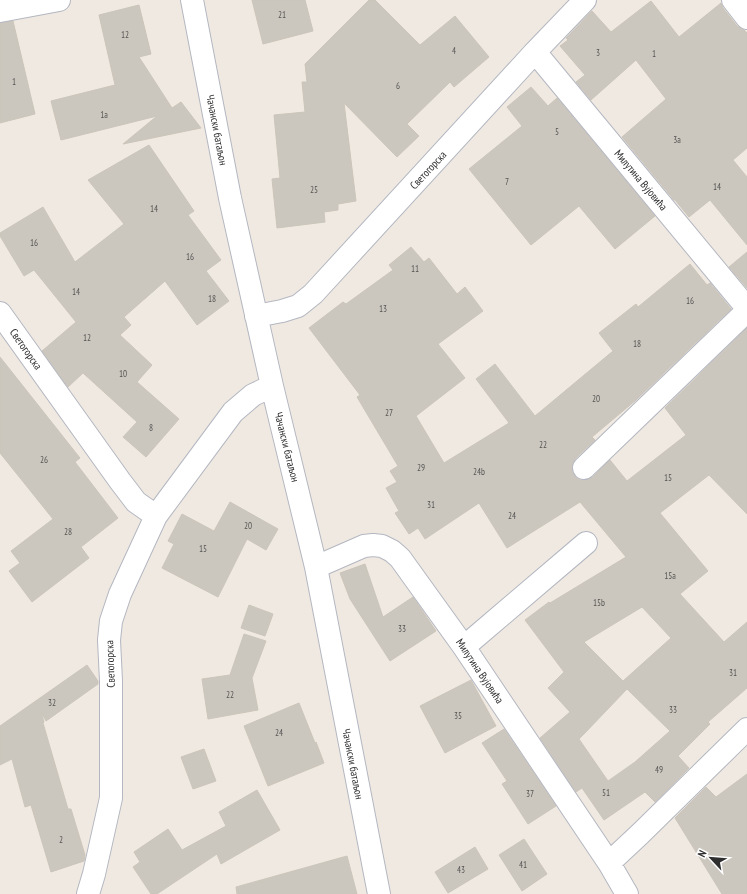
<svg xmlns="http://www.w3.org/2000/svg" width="747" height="894" font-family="'PT Sans Narrow',sans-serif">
<rect width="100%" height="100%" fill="#efe9e1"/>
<!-- building -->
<path fill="#cbc7bf" stroke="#cbc5ba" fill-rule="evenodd" d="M252,0H305L313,31L263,44Z
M369,0H375L420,45L455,16L489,57L454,87L450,82L407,124L419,136L397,157L344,103L356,201L338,204V210L324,212L325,222L277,228L272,179L280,178L274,115L305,112L302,82H307L305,64Z
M651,1L679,37L721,3L723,8L737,26L742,29L744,30L747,33V148L733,160L747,177V245L710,200L689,217L675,200H674L622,137L666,99L636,60L591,100L576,82L585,75L560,46L568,40L566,38L592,11L611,32Z
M139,5L151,54L139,57L172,108L181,102L201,128L123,144L157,116L61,140L51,101L115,85L99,15Z
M13,21L35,114L0,123V23Z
M531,87L548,106L557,98L655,216L615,249L579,206L531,245L469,169L522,126L507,107Z
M149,145L194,211L188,215L221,260L206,271L229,301L197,325L165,281L124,317L131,325L120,335L152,365L137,382L179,419L146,457L123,437L137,422L83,373L68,387L42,351L76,322L34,270L24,276L0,236V233L43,207L75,262L124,224L88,180Z
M411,247L424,262L429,258L457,294L465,287L483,311L438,344L465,378L416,416L444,463L509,423L476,379L495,364L535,416L613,351L599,333L636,304L638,307L690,264L707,285L710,283L731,309L636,400L592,437L595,440L575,459L572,465V471L575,476L580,480H587L593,477L610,460L627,481L686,435L665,408L747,328V514L709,475L660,513L708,571L680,594L724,642L747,622V688L708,722L710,724L678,756L689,768L655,802L645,792L604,820L582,788L576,792L540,738L570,712L548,688L564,672L525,620L549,602L550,603L626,557L580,502L507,548L479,503L425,539L418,528L409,534L395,513L399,511L386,488L397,482L390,471L398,466L357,397L360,395L309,328L343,302L346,304L393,270L389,265ZM642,607L671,638L623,681L584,642ZM627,689L670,731L635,762L608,781L579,739L584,734Z
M747,252V288L729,267Z
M0,357L80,458L75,462L118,518L81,547L89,558L32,602L9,571L20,563L11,551L53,519L0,453Z
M230,502L278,529L266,550L247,539L218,597L162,568L174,544L168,541L182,514L214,531Z
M365,564L383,617L413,597L436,631L390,661L350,599L340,573Z
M249,605L273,614L265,636L241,628Z
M244,634L266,641L252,678L258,710L208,719L202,679L230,675Z
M87,665L98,681V684L46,721L41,712L44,722L43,723L68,809H71L85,855L84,861L51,872L31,805L25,807L12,759L0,765V726Z
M471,680L496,726L445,753L420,706Z
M299,703L315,743L316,742L324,763L268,786L244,726Z
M504,729L556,806L528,824L502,784L507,781L482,743Z
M204,749L216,781L193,789L181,757Z
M747,774V894H722L675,818L706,787L716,797Z
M257,790L280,830L221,864L217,854L157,894H151L133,867L140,862L134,852L168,829L182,850L226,826L219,812Z
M524,839L547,874L522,891L499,855Z
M475,847L488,869L448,893L435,872Z
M347,856L357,894H237L236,887Z"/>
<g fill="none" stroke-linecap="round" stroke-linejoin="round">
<defs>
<path id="street" d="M192,0L230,198L272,386L316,567L379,894
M733,0L747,18
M0,11L59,0
M535,52L747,308
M0,313L120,481L136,502L156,516
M256,316L282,311L298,306L313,294L535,52L585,0
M584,468L747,311
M316,567L364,546L373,545L382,546L392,551L400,558L464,647L609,863L627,894
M464,647L586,543
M609,863L640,834L747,729
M88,894L94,874L111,798V681L109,640L111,621L120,594L156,516L233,412L253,395L272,386"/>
</defs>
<!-- street casing -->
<use href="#street" stroke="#b4b7c1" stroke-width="24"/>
<!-- street -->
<use href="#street" stroke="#fff" stroke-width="22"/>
</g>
<g text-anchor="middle" stroke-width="4" stroke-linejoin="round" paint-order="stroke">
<!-- number labels -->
<g font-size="9" fill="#555452">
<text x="282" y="18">21</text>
<text x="125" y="38">12</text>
<text x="454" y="54">4</text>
<text x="598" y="56">3</text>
<text x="654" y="57">1</text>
<text x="14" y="85">1</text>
<text x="398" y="89">6</text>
<text x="104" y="118">1a</text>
<text x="557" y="135">5</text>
<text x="677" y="143">3a</text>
<text x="507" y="185">7</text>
<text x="717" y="190">14</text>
<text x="314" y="193">25</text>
<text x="154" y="212">14</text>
<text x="34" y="246">16</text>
<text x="190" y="260">16</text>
<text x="415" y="272">11</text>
<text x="76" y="295">14</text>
<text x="212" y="302">18</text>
<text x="690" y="304">16</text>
<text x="383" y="312">13</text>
<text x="87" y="341">12</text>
<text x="637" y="347">18</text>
<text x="123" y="377">10</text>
<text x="596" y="402">20</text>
<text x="389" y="416">27</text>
<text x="151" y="431">8</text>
<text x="543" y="448">22</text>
<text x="44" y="463">26</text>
<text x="421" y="471">29</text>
<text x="479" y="475">24b</text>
<text x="668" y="481">15</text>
<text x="431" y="508">31</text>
<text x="512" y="519">24</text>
<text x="248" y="529">20</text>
<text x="68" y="535">28</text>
<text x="203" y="552">15</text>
<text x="670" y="579">15a</text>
<text x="599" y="606">15b</text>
<text x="402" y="632">33</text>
<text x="733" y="676">31</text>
<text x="230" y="698">22</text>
<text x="52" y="706">32</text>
<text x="673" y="713">33</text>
<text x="458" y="719">35</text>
<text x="279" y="736">24</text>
<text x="659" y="773">49</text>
<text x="606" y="796">51</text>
<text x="530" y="797">37</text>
<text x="61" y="843">2</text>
<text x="523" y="868">41</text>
<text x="461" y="873">43</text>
</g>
<!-- street labels -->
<g font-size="11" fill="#2e2e2e" stroke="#fff">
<text transform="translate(217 130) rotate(79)" y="4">Чачански батаљон</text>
<text transform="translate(428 170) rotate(-47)" y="4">Светогорска</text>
<text transform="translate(641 180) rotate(50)" y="4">Милутина Вујовића</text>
<text transform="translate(26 349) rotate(55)" y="4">Светогорска</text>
<text transform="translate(287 447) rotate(76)" y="4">Чачански батаљон</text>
<text transform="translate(110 664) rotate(-92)" y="4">Светогорска</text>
<text transform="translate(480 671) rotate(56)" y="4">Милутина Вујовића</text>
<text transform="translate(353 764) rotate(79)" y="4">Чачански батаљон</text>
</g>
</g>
<!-- north arrow -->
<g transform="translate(711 858) rotate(296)" stroke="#ffffff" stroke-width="3" paint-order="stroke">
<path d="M0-3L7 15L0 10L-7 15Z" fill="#2e2e2e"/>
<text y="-6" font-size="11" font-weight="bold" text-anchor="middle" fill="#2e2e2e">N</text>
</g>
</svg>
